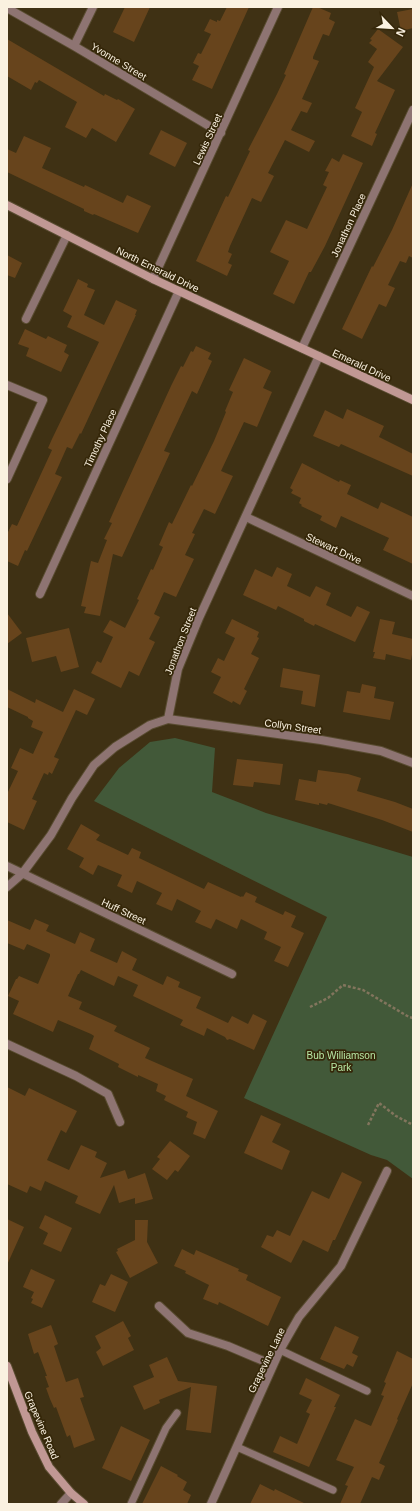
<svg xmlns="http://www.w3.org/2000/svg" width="420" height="1511" font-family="Arial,sans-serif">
<rect width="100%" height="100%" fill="#3f3114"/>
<!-- green -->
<path fill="#425939" d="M175,738L215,748L212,792L266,813L413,857V1179L387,1160L371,1155L244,1098L327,917L94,801L119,768L150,742Z"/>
<!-- building -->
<path fill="#67441c" d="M125,7H150L134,42L113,32Z
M227,7H249L212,89L192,80L199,66L193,63L198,53L201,54L211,34L204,31L210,19L217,22V20L220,21Z
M313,7H317L331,13L329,19L335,22L329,36L323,34L313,57V59L319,61L302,99L312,103L307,113L301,111L291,130L315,141L309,152L285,140L268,173L274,176L261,202L252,198L230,246L228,252L232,254L228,263L232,265L227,276L196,261L226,196L228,197L250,151L248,150L277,94L286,75L284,74Z
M413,9V28L401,31L397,12Z
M378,29L403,47L377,81L395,90L375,133L377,134L372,146L351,136L362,112L355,108L374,67L368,62L377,49L369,43L372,40L370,39Z
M7,39L104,96L105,94L117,100L118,99L135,109L116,142L92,128L86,138L65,127L77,102L39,80L37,83L35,82L31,90L7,76Z
M161,130L187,143L175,167L149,154Z
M24,136L51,148L42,168L84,187L85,185L123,203L127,195L151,206L138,233L94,214L93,215L84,211V209L7,172V149L16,153Z
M343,154L363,163L325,246L311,272H309L294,304L273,294L289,261L270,252L286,220L307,229L327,187L323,185L329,172L325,171L332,158L339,162Z
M413,183V258L409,256L406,263L400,261L388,285L395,288L386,307L379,304L362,339L342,329L372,266L373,267L392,230Z
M7,255L22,263L15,278L7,275Z
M78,279L88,284L87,287L95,290L84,315L104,325L116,300L137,310L135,315H136L81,434L80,433L72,449L67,447L55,474L62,477L27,551L25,550L18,566L7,561V534L12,524L17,526L52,450L48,448L52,439L99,342L67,327L72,316L63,311Z
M25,329L46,339L48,336L67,345L64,352L69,355L61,372L26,356L29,348L18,344Z
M196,346L211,353L208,359L212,361L197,394L192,391L164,451L170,453L122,557L113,554L100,616L84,613L86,607L81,606L91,561L98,563L107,540L104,539L112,523L109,522L117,504L171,386L181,366L183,367L191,351L193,352Z
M244,358L271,371L263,388L272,392L257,427L244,422L221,471L233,476L215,514L204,509L192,533L195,534L185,555L194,559L176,597L164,592L154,614L160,617L149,639L155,642L139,676L129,671L121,688L91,673L97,661L101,663L113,637L103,632L110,620L125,628L139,600L137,599L151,569L153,570L163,547L159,545L169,522L172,524L191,485L192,486L214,441L226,412L225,411L233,392L229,390Z
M347,409L384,426L379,437L413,454V476L341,444L339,447L313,436L325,410L343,419Z
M302,463L339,482L340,480L351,485L347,494L378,509L381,502L413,517V564L383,550L389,538L341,516L336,528L320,520L322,516L301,506L302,505L299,503L301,498L291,493L293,490L290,488Z
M277,567L292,574L287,586L310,597L316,586L331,593L326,605L351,617L357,606L370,612L355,642L315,624L314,626L304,621V619L278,606L276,610L243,595L255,569L272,577Z
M7,613L22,633L7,644Z
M232,619L259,632L257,637L259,638L251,654L259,658L244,689L247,691L240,705L233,701L232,703L213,693L221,677L211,672L218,658L224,661L235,638L225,633Z
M380,619L395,622L392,634L413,639V649L411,660L386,654L385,660L373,658L375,652H373Z
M69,628L79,667L61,672L56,656L32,662L26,638Z
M283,668L320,675L315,707L301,704L303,691L280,687Z
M362,684L376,687L374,698L394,702L390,720L343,712L347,691L360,693Z
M7,689L35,703L36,699L63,712L74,689L95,699L87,715L76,710L54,757L59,759L52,774L49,772L48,775L44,773L32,799L37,801L24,830L7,822V794L18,771L11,768L20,748L33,754L43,732L31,727L33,721L28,718V717L7,707Z
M237,759L283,764L280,785L254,782L253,787L233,785Z
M318,770L348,774L361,778L357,791L395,802L413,809V832L382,820L328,803L327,805L319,803V805L295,800L299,779L316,782Z
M81,824L100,835L96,840L128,855L132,848L141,852L139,858L204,889L208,882L241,897L242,896L243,897L246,892L257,897L255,902L283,915L285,911L296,916L291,927L304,933L288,967L274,961L281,947L264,939L267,932L241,919L237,929L216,919L211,929L195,922L201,911L177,899L172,911L156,904L162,893L137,881L132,893L117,886L122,875L98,865L93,875L79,867L84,858L67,849Z
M35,919L49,925L46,931L75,944L80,932L95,939L90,951L117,963L122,951L137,959L132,970L163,985L167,976L180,982L178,987L201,997L196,1008L228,1023L232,1016L248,1024L253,1014L267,1021L254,1050L230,1039L227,1040L225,1037L207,1028L204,1036L180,1025L183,1020L133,996L138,985L118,976L114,986L81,970L79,974H78L68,996L82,1002L79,1009L117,1026L114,1031L150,1048L145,1058L193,1079L186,1096L218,1111L205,1139L193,1134L197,1122L186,1117L188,1112L164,1100L166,1096L156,1091L158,1084L138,1075V1077L118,1067L119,1064L89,1049L94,1036L91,1034L58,1020L53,1032L13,1014L19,1001L8,996L16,979H17L19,976L38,984L50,956V954L27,944L24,950L7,943V920L30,930Z
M7,1087L25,1096L29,1088L77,1111L66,1133L61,1130L47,1160L69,1170L81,1145L97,1152L95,1157L107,1163L100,1178L125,1170L128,1179L145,1173L153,1199L135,1204V1198L119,1203L114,1185L100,1214L75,1203L78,1196L45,1181L41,1191L30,1186L27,1193L7,1184Z
M261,1115L281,1124L272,1142L290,1151L282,1170L244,1153Z
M170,1141L190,1156L178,1172L175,1170L167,1180L152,1169L160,1159L157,1157Z
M342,1172L362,1182L335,1240H333L328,1252L303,1240L291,1263L261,1247L267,1235L273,1237L277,1230L290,1236L312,1191L329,1199Z
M45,1215L72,1228L61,1252L43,1244L48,1233L39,1228Z
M7,1219L24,1227L7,1265Z
M135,1220H148L147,1242L158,1263L130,1278L116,1252L118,1251L117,1249L135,1240Z
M182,1249L194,1255L196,1250L239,1269L238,1271L248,1275L246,1280L281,1297L268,1326L219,1302L218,1305L203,1299L209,1285L185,1273L186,1271L174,1266Z
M31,1269L55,1280L42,1308L31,1303L33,1299L31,1298L34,1292L23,1287Z
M111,1274L128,1282L115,1312L92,1302L100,1284L105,1286Z
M123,1321L131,1336L128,1338L134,1350L103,1366L96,1352L101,1348L95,1336Z
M51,1325L58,1344L54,1346L66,1382L78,1378L84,1397L80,1398L95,1440L74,1448L70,1435L67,1437L56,1407L54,1408L50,1399L46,1388L49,1387L45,1376H47L38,1352L34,1354L28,1334Z
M335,1326L359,1337L352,1353L358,1356L353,1367L347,1364L344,1369L320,1359Z
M397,1351L413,1359V1383L397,1419L398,1420L379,1463L385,1466L379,1480L372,1477L360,1504H340L348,1486L345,1485L354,1467L336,1460L355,1419L371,1426L384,1396L381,1395L386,1383L384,1382Z
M167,1357L178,1381L217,1386L211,1433L186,1430L191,1387L159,1400L160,1403L144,1410L133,1386L154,1377L149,1365Z
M306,1378L340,1395L334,1407H336L309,1467L273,1452L280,1436L297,1444L310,1414L306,1412L312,1400L299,1394Z
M121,1426L150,1440L131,1481L102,1468Z
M161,1466L178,1475L177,1476L187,1482L183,1490L191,1495L187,1504H142Z
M260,1484L274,1491L275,1489L306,1504H250Z"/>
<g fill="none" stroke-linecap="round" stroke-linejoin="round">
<defs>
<path id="service" d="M280,1350L367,1391
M237,1447L333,1490
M131,1504L166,1428L177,1413"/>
<path id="minor" d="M7,8L74,46L221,133
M74,46L93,7
M153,279L278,7
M26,319L67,235
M302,348L413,110
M7,385L43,400L7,479
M246,517L413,596
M40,594L179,291
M168,719L321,740L381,751L413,763
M7,866L232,974
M7,1044L76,1076L108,1094L120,1122
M159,1306L188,1333L228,1346L273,1365
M211,1504L280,1350L299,1317L341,1266L387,1171"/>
<path id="tertiary" d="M7,887L22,874L51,835L72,798L94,765L115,747L150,725L168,719L178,669L199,618L319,356
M61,1504L71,1493"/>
<path id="secondary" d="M7,205L153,279L413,400
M7,1366L32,1432L49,1467L71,1493L84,1504"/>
</defs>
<!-- service casing -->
<use href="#service" stroke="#594c31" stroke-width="9"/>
<!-- minor casing -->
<use href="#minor" stroke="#594c31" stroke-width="10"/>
<!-- tertiary casing -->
<use href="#tertiary" stroke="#594c31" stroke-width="10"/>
<!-- secondary casing -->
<use href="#secondary" stroke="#594c31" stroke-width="10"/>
<!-- path -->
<path stroke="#82755d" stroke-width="2.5" stroke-dasharray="3 2" stroke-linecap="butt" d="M310,1007L328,998L343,985L363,990L409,1017L413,1018
M368,1125L379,1103L396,1116L413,1125"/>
<!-- service -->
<use href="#service" stroke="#8e7472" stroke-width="7"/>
<!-- minor -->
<use href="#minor" stroke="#8e7472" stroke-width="8"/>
<!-- tertiary -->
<use href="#tertiary" stroke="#8e7472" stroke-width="8"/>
<!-- secondary -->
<use href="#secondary" stroke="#c19894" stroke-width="8"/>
</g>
<g text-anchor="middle" stroke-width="3.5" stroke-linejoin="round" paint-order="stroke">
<!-- street labels -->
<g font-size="10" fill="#faf1e0" stroke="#352709">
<text transform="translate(119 61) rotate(31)" y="4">Yvonne Street</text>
<text transform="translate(207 139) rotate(-65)" y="4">Lewis Street</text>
<text transform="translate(348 225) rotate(-65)" y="4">Jonathon Place</text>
<text transform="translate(158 269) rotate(26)" y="4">North Emerald Drive</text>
<text transform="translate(362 365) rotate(25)" y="4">Emerald Drive</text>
<text transform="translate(100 438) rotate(-65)" y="4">Timothy Place</text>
<text transform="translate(334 548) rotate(25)" y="4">Stewart Drive</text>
<text transform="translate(180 641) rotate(-69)" y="4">Jonathon Street</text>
<text transform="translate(293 726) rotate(8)" y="4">Collyn Street</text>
<text transform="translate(124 911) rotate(25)" y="4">Huff Street</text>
<text transform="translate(266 1360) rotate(-64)" y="4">Grapevine Lane</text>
<text transform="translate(42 1425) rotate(67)" y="4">Grapevine Road</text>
</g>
<!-- park labels -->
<g font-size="10" fill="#b7e8a5" stroke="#352709">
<text x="341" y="1059">Bub Williamson<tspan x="341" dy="12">Park</tspan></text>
</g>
</g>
<!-- border -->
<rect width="420" height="1511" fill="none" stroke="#faf1e0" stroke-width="16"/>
<!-- north arrow -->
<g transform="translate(392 28) rotate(115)" stroke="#352709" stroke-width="3" paint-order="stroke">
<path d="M0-3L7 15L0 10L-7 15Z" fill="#faf1e0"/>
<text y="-6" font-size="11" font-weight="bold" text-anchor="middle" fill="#faf1e0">N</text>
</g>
</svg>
